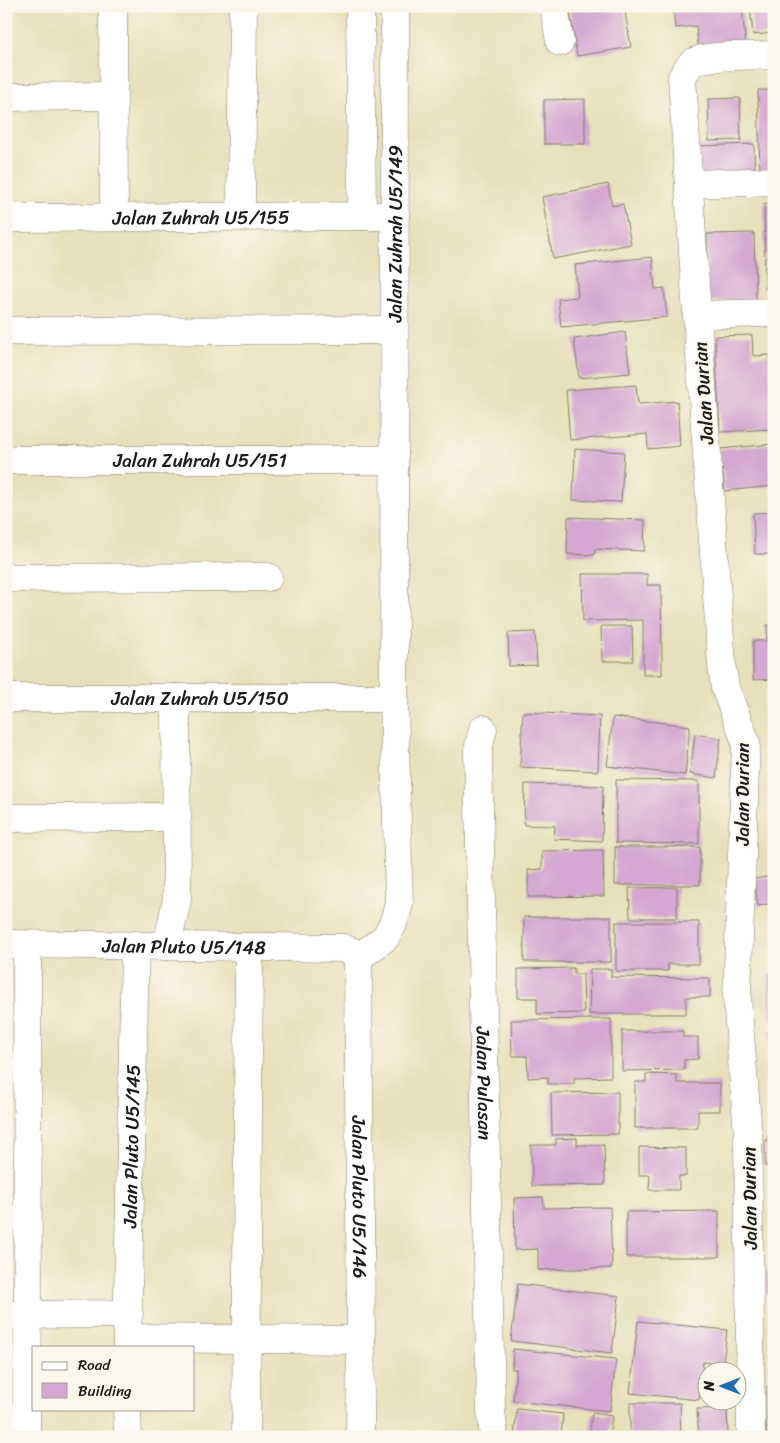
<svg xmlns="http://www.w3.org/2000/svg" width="780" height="1443" font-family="Sriracha,sans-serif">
<rect width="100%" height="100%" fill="#fbf7ec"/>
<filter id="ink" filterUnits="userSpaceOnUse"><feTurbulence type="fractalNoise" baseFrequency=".02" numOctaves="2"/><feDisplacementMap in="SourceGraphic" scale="10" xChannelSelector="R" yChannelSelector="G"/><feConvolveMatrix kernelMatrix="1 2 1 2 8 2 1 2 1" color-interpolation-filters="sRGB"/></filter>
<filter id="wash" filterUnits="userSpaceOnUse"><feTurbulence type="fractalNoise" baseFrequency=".0096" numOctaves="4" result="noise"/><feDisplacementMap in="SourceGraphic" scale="20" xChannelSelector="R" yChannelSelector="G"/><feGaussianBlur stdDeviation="1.12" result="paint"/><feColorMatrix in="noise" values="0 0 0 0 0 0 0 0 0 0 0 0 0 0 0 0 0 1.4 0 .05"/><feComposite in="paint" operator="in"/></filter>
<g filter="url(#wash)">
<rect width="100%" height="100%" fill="#e8e0ba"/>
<g id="blocks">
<!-- building -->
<path fill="#d4a8d2" d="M569,6H624L631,47L577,56Z
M673,6H742L746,50L699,54L696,26L675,28Z
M750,6H774V33L753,35Z
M758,90H774V174H760Z
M740,98L741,140L709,141L708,99Z
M585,99V144H544V100Z
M754,144L755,178L698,181L696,146Z
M608,184L612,206L623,204L631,244L553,259L542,197Z
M764,204H774V289H765Z
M754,233L756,300L708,301L707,234Z
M652,257L655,289L664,288L667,317L561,327L558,299L578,297L575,265Z
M625,332L630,373L579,378L574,339Z
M752,335L753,356L770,355L773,429L720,432L715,336Z
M636,385L638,404L677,401L680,446L648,449L647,434L570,440L566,390Z
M772,444L774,486L725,491L720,449Z
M575,449L624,452L621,502L573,500Z
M774,512V554H755L753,513Z
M568,517L645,520L644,551L595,549L594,555L567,554Z
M582,574H647V585H661L662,675H643V620L583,621Z
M767,625H774V679L753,680V641H767Z
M601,626H632L633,661H602Z
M535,632L537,665L509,666L508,633Z
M523,712L600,716L598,771L520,767Z
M613,717L690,726L685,775L607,766Z
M695,734L721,738L716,778L690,774Z
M616,780L699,781V844L616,843Z
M525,784L603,786L602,841L554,839L555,826L524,825Z
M615,847H700V885H615Z
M603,850L604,896L528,897V870L542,869V851Z
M774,876V903L758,906L754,879Z
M677,887V918H630L629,888Z
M524,917H611V962H524Z
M616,922H699V964H668V971H616Z
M574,968V974H583L584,1013L537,1014V998H518V969Z
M590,969H611V977L710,978V997H686V1014H589Z
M769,974H774V1020H770Z
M611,1019V1077L574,1078V1084H548V1077L528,1078L527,1056H512L511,1020Z
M769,1030H774V1089H770Z
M622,1031H683V1037H698V1059L684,1060V1070L622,1071Z
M646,1074L677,1075V1083H720V1111H698V1128H635V1082H646Z
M618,1092V1134L552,1135L551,1093Z
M577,1138V1145H604L605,1185L532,1186L531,1145H556V1139Z
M765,1140H774V1166H765Z
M639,1147L686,1148V1176H679V1190H649L650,1175H639Z
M543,1197L544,1208L610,1207L612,1268L538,1270V1249L515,1250L514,1198Z
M719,1211V1257H626V1212Z
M766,1270H774V1296H766Z
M518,1284L619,1296L612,1353L511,1341Z
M638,1321L727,1330L723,1364L703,1362L699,1400L630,1393Z
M513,1349L616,1359L610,1411L513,1401L516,1369H512Z
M767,1386H774V1437H766Z
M630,1403H680L681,1437H630Z
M727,1408L728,1437H699L697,1409Z
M517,1409L563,1414L561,1437H514Z
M592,1413L612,1416L609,1437H589Z"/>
</g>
</g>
<g filter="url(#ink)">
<use href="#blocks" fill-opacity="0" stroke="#827e6b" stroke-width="1"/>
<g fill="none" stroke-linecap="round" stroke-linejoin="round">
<defs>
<g id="minor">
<path d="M113,6L114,217"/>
<path d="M360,6L362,216"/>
<path d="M554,6L560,42"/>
<path d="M6,97L113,96"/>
<path d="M690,184L774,181"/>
<path d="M241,216L243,6"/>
<path id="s1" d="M6,218L395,216"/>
<path d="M697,315L774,313"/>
<path d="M6,331L394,330"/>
<path id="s2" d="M6,460H393"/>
<path d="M6,578L268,577"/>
<path id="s3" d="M6,698H394"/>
<path id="s4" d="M483,729L478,750L491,1410L494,1437"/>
<path d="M6,818L177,817"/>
<path id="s5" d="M6,944L343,948L353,952L358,958"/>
<path d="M167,946L177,899L176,698"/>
<path id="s6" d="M358,958L385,938L393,924L399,904L394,698L395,6"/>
<path id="s7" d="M358,958L361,1340L360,1437"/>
<path d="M6,1315L129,1314"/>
<path d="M127,1338L361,1340"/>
<path id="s8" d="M127,1347L135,945"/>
<path d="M127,1409L128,1437"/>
<path d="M26,1437L28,1314L27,945"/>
<path d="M246,1437L249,947"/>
<path d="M751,1437L748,1134L737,998L746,742L725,688L722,666L697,315L682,77C686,71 687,66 694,62C707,54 757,56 774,55"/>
</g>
</defs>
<!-- minor casing -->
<use href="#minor" stroke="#827e6b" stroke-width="29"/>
<!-- minor -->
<use href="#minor" stroke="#fff" stroke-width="28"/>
</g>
</g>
<g text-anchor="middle" stroke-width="4.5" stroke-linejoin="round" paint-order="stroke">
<!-- street labels -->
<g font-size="19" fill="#1c1c1c" stroke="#fbf7ec">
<text dy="7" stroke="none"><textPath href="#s1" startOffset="195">Jalan Zuhrah U5/155</textPath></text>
<text dy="7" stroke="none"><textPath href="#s6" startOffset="741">Jalan Zuhrah U5/149</textPath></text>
<text transform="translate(703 393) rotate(-94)" y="7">Jalan Durian</text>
<text dy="7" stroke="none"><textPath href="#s2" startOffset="194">Jalan Zuhrah U5/151</textPath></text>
<text dy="7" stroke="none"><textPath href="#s3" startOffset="194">Jalan Zuhrah U5/150</textPath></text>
<text transform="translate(742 794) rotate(-90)" y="7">Jalan Durian</text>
<text dy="7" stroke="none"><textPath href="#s5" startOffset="178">Jalan Pluto U5/148</textPath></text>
<text dy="7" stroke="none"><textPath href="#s4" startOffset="355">Jalan Pulasan</textPath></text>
<text dy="7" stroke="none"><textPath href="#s8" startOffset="201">Jalan Pluto U5/145</textPath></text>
<text dy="7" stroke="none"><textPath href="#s7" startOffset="239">Jalan Pluto U5/146</textPath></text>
<text transform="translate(749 1198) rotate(-91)" y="7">Jalan Durian</text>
</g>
</g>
<!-- margin -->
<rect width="780" height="1443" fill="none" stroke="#fbf7ec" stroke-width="25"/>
<!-- legend -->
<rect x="32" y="1346" width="162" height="65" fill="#fbf7ec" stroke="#a29f99"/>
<rect x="42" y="1362" width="25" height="8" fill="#ffffff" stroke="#a29f99"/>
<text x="78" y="1370" font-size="15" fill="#1c1c1c">Road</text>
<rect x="42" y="1383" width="25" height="15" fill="#d4a8d2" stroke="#a29f99"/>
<text x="78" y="1396" font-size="15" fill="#1c1c1c">Building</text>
<!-- north arrow -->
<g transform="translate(722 1386) rotate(270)"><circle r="24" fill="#fbf7ec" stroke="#a29f99"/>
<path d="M0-4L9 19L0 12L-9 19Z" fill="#1f6fb2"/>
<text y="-8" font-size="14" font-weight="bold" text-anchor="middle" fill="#1c1c1c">N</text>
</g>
</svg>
